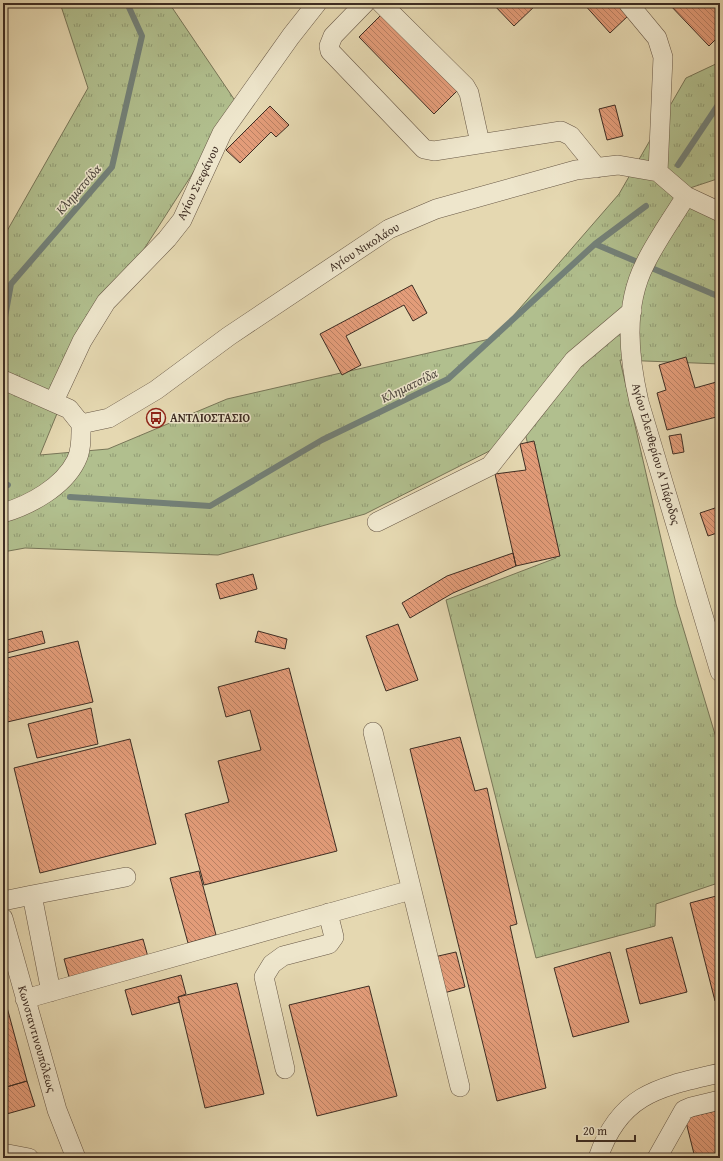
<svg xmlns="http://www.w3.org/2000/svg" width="723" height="1161" font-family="'Gentium Book Plus',serif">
<defs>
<pattern id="grass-tufts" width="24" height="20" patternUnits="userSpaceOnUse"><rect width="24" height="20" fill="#b1bf8e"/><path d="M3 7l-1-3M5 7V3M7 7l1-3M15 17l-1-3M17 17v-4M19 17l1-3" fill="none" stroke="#919c74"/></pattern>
<pattern id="building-back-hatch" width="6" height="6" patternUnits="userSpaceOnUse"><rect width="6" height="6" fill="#e39c79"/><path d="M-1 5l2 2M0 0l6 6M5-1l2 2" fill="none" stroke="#b98063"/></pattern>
</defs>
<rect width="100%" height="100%" fill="#e5d8b1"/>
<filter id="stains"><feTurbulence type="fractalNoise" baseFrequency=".005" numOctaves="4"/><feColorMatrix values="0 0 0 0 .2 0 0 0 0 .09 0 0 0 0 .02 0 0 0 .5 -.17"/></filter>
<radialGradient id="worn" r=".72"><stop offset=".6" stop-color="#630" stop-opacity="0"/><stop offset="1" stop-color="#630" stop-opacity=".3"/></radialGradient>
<!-- grass -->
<path fill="url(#grass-tufts)" stroke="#787658" d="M60,3H169L236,102L191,176L90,333L40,455L108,449L227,399L494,338L619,194L686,78L720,62V178L690,188L720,214V364L620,360L676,604L720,751V889L718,883L656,904L655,926L536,958L446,600L556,558L525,433L365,514L218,555L25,548L3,552V238L88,88Z"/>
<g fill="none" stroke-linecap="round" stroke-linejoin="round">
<!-- stream -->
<path stroke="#738179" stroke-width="6" d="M678,165L720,102
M595,244L646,206
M3,328L11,284L112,167L142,36L127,3
M3,484L8,485
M70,497L210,506L322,440L448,379L595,244L720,297"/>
</g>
<!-- building -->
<path fill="url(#building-back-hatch)" stroke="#3e2d23" d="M492,3H538L514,26Z
M583,3H619L629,15L610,33Z
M668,3H720V35L709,46Z
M386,10L461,87L434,114L359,37Z
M615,105L623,136L607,140L599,109Z
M270,106L289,125L276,137L271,132L240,163L226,150Z
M412,285L427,313L413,321L404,305L346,336L361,365L342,375L320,334Z
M686,357L695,388L720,381V416L667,430L657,393L666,390L659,365Z
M681,434L684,452L673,454L669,436Z
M534,441L560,556L516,566L495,474L526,470L520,444Z
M718,507L720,532L708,536L700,513Z
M513,553L516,566L453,593L410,618L402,603L447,576Z
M253,574L257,589L220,599L216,584Z
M398,624L418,680L386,691L366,636Z
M42,631L45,643L3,654V641Z
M258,631L287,639L285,649L255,642Z
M78,641L93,702L3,723V659Z
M289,668L337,851L204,885L185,814L229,802L218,761L261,750L250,710L226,717L218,687Z
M91,708L98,744L37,758L28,724Z
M460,737L475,791L487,788L517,924L510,926L546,1088L497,1101L410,749Z
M130,739L156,844L40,873L14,768Z
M199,871L216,935L188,943L170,878Z
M720,895V1000L715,1001L690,903Z
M672,937L687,992L640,1004L626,949Z
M143,939L148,957L69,977L64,959Z
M456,952L465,987L444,993L434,957Z
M610,952L629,1022L573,1037L554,968Z
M181,975L186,994L178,997L180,1002L132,1015L125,990Z
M237,983L264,1094L205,1108L178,997Z
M369,986L397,1096L317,1116L289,1005Z
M3,993L8,1011L3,1012Z
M8,1011L27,1081L3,1088V1012Z
M27,1081L35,1106L3,1115V1088Z
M720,1110V1158H695L685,1118Z"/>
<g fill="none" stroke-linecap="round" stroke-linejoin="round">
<defs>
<path id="minor" d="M365,3L333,36L329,46L330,51L424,149L434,151L561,131L571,136L597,168
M381,3L465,86L469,93L480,143
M628,3L657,38L663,57L658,172
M686,196C672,219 656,241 645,264C623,307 629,358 639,402L720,672
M3,380L69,409L81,424
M54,401L82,341L106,302L167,239L182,220L222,133L291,36L317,3
M81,424L109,418L156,390L229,336L389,229L436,209L576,170L618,165L658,172L686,196L720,212
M3,513C30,505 63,487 76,461C82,450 81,436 81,424
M377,522L490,466L574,360L632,311
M373,732L460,1087
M32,895L126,877
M3,901L32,895L51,992
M3,918L57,1110L76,1158
M25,999L411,890
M285,1069L264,977L272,964L283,956L329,944L334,937L328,913
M3,1153L29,1158
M598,1158C620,1093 660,1087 720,1073
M657,1158L684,1110L691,1107L720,1100"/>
</defs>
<!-- minor casing -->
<use href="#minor" stroke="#685846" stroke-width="20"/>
<!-- minor -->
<use href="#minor" stroke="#eee6cc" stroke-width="19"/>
</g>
<!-- icons -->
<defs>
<symbol id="bus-ring" viewBox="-11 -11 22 22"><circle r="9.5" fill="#eee6cc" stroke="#8f2418" stroke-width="1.5"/><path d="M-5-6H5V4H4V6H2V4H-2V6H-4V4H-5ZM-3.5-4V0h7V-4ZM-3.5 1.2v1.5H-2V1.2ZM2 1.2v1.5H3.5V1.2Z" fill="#8f2418"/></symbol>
</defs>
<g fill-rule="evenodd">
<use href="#bus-ring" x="145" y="407" width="22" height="22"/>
</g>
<g text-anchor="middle" stroke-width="3" stroke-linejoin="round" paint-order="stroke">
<!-- street labels -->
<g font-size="12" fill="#3e2d23" stroke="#eee6cc">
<text transform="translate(198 183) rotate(-64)" y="4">Αγίου Στεφάνου</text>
<text transform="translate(364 247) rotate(-32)" y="4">Αγίου Νικολάου</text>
<text transform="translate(656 454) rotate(74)" y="4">Αγίου Ελευθερίου Α' Πάροδος</text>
<text transform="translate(37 1039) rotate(74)" y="4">Κωνσταντινουπόλεως</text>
</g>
<!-- poi labels -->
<g font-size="12" font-weight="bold" fill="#3e2d23" stroke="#eee6cc" text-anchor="start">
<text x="170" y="422">ΑΝΤΛΙΟΣΤΑΣΙΟ</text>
</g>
<!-- water labels -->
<g font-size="13" font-style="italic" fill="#504940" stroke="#eee6cc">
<text transform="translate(78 189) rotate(-49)" y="5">Κληματσίδα</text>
<text transform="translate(409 385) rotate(-26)" y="5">Κληματσίδα</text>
</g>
</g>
<!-- margin -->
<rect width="723" height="1161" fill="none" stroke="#e5d8b1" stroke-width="16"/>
<rect x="4" y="4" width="715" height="1153" fill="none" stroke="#3e2d23" stroke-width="2"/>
<rect x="8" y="8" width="707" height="1145" fill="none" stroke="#3e2d23"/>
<!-- scale -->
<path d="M577 1135v6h58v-6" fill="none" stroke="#3e2d23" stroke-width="2"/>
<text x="583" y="1135" font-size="12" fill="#3e2d23" stroke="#eee6cc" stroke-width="3" paint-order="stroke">20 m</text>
<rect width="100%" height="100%" filter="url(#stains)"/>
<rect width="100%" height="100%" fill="url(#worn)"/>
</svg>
